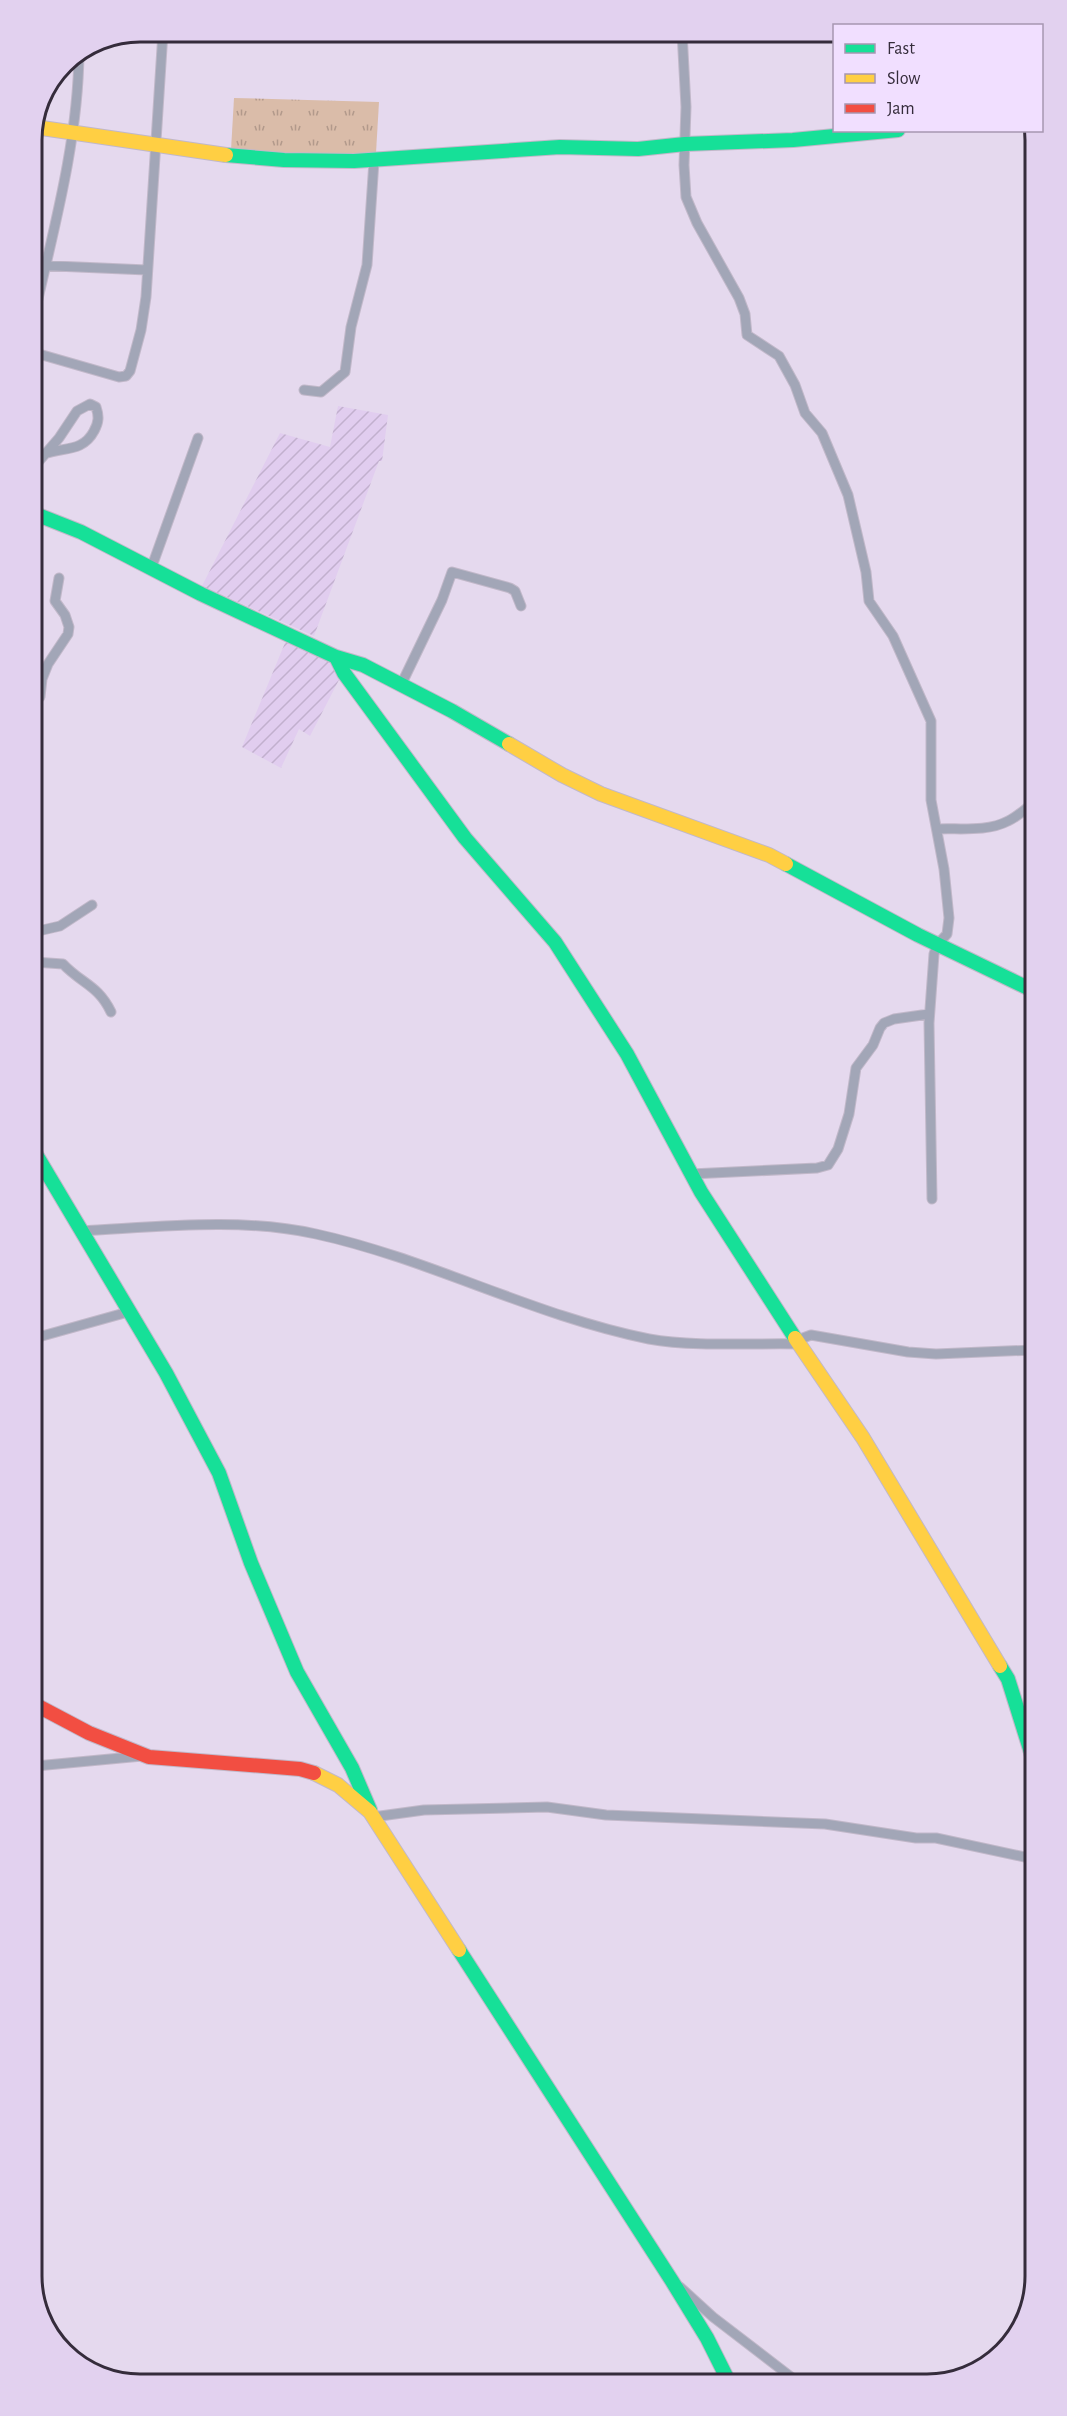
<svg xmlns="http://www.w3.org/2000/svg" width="1067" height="2416" font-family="'Alegreya Sans',sans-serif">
<defs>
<pattern id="industrial-furrows" width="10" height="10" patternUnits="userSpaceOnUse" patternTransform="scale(1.5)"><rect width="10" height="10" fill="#e1cdef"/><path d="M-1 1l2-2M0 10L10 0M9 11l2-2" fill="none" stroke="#c2b0ce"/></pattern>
<pattern id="grass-tufts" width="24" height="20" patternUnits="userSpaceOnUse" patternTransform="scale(1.5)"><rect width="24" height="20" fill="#dabca9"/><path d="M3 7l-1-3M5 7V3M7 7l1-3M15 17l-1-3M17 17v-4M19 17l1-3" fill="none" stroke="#b2998b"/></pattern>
</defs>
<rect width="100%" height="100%" fill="#e5d9ee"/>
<!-- industrial -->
<path fill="url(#industrial-furrows)" d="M338,406L388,415L382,461H379L314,636L202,586L280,433L330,447Z
M287,638L331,658L341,676L310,736L299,729L281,768L242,747Z"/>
<!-- grass -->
<path fill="url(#grass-tufts)" d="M234,98L379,102L376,153L287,154L231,150Z"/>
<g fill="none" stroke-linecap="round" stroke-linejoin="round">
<defs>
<path id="street" d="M682,32L686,107L684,165L686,197L697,223L739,298L745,314L747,335L779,356L795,385L805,413L822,433L848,495L866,572L869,601L893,636L931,721V800L944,869L949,918L947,934L937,945L934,954L929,1023L932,1199
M32,265L147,270
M32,325C52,235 78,145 79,53
M32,352L119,377L126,376L130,371L141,330L146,297L163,32
M304,390L321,392L345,372L351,327L367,265L374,161
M33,468L59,438L77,411L90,404L96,407C99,416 99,422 94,431C83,452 64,447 44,454
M151,569L198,438
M401,685L442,600L452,572L510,588L515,591L521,606
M33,702L40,697L42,679L48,664L68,634L69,627L65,615L55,601L59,578
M937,829C960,828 987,832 1008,821C1017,817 1024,810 1032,804
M34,932L60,926L92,905
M34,962L63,964C82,984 98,985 111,1012
M691,1174L817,1168L828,1165L838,1149L849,1114L856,1068L873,1045L880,1028L884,1023L894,1019L929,1014
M80,1231C158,1227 239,1217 316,1234C430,1259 534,1316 649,1339C694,1347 752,1343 799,1344L803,1338L811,1335L908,1352L936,1354L1033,1350
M35,1338L128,1312
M36,1766L142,1756
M373,1817L424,1810L547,1807L606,1815L825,1824L916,1838H936L1034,1859
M680,2287L713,2317L795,2380"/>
<path id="fast" d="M226,155L284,160L354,161L560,147L638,149L685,144L793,140L898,130
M33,513L81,532L201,594L336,657L363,665L452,711L509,744
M336,657L344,673L465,838L555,942L627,1054L701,1192L795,1338
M786,864L918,935L1032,990
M34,1151L166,1373L219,1473L251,1563L297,1672L352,1768L370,1810
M1000,1666L1008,1679L1034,1762
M459,1950L672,2281L707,2338L728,2380"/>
<path id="slow" d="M35,127L226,155
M509,744L562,775L601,794L769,855L786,864
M795,1338L863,1438L1000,1666
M314,1773L338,1785L370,1812L459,1950"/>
<path id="jam" d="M36,1705L89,1733L149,1757L300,1769L314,1773"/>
</defs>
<!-- street casing -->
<use href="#street" stroke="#c1b8c9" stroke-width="11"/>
<!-- fast casing -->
<use href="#fast" stroke="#c1b8c9" stroke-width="16"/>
<!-- slow casing -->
<use href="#slow" stroke="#c1b8c9" stroke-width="16"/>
<!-- jam casing -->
<use href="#jam" stroke="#c1b8c9" stroke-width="16"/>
<!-- street -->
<use href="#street" stroke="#a2a6b7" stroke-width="9"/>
<!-- fast -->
<use href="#fast" stroke="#16e098" stroke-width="14"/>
<!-- slow -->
<use href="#slow" stroke="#ffcf43" stroke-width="14"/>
<!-- jam -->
<use href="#jam" stroke="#f24e42" stroke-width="14"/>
</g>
<!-- crop -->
<path d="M0 0H1067V2416H0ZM140 42H927A98 98 0 0 1 1025 140V2276A98 98 0 0 1 927 2374H140A98 98 0 0 1 42 2276V140A98 98 0 0 1 140 42Z" fill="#e2d1ef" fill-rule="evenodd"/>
<path fill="none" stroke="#352c3b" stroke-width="3" d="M140 42H927A98 98 0 0 1 1025 140V2276A98 98 0 0 1 927 2374H140A98 98 0 0 1 42 2276V140A98 98 0 0 1 140 42Z"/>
<!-- legend -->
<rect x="833" y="24" width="210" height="108" fill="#f1dfff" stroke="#a697b1" stroke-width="1.5"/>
<rect x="845" y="44" width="30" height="9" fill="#16e098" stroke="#a697b1" stroke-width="1.5"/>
<text x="887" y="54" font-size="18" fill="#352c3b">Fast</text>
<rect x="845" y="74" width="30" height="9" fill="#ffcf43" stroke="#a697b1" stroke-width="1.5"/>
<text x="887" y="84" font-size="18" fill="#352c3b">Slow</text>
<rect x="845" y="104" width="30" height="9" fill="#f24e42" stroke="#a697b1" stroke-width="1.5"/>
<text x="887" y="114" font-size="18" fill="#352c3b">Jam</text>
</svg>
